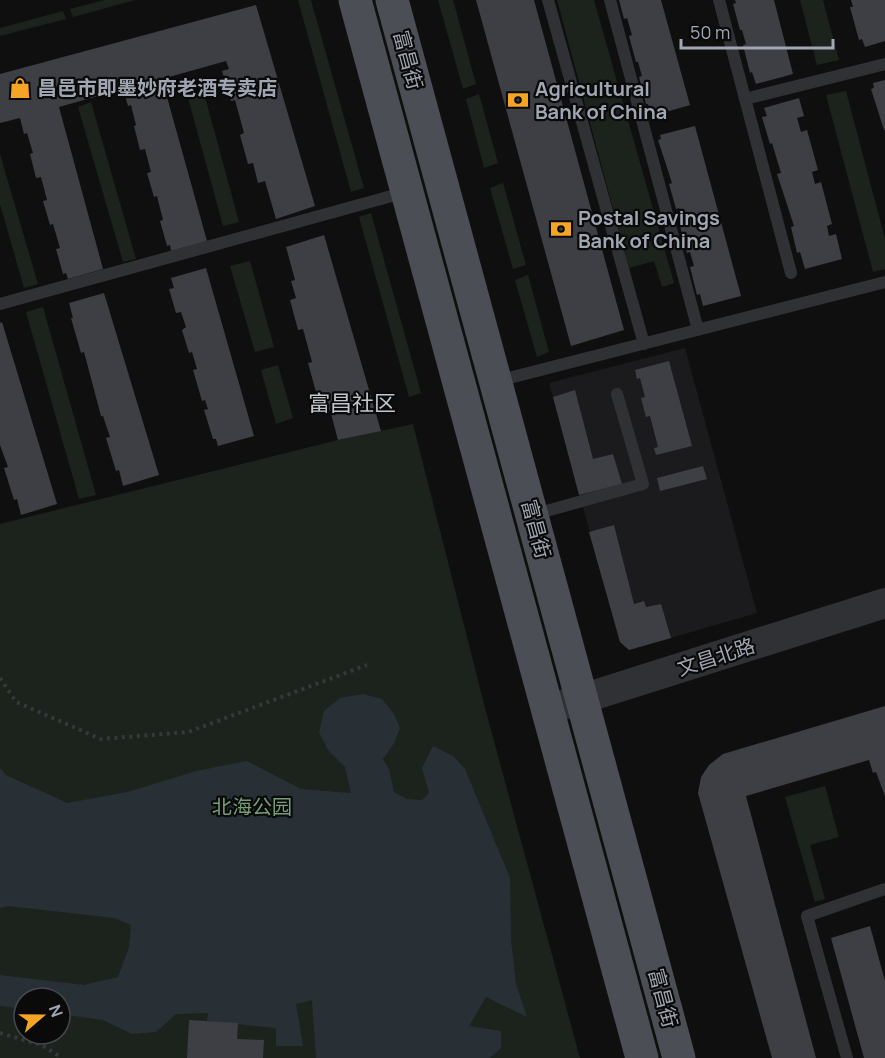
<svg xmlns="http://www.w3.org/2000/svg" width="885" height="1058" font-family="Manrope,'Noto Sans SC',sans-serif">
<rect width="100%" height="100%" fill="#0f0f10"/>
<!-- built -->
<path fill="#1b1b1d" d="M685,348L757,613L629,650L620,642L549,383Z"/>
<!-- green -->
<path fill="#1b231c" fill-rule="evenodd" d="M104,0H135L73,17L70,9Z
M298,0H311L364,188L351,192Z
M438,0H453L476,84L463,89Z
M557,0H594L674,283L662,287L654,261L629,268Z
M800,0H823L839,60L817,65Z
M63,11L66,19L0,36V28Z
M846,91L885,239V269L873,272L826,95Z
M204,93L239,222L223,226L188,98Z
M479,94L498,163L484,168L466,99Z
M91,102L136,259L123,262L78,107Z
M0,154L38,284L24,288L0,204Z
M503,183L526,265L513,269L490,188Z
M371,213L421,393L409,397L359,217Z
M250,261L274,347L255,352L230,266Z
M528,275L549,352L537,357L515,280Z
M43,307L96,495L79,499L26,312Z
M278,365L293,418L276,424L261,370Z
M413,424L485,708L580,1058H0V524L338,440ZM24,998H60V1034H24Z
M825,786L839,837L810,845L825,899L815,902L785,797Z"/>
<!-- water -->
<path fill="#283036" d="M363,694L382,699L394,714L400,728L394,743L383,759L389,769L394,792L407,799L422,800L429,793L422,768L433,746L453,756L465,769L510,878L511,940L516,984L527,1017L486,997L469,1026L501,1031V1048L490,1058H316L312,1000L296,1004L303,1046H276V1028L207,1021L208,1013L176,1014L156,1032L132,1034L103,1020L60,1014V998H24V1009L0,1006V975L84,985L118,977L129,947L131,925L114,918L8,906L0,908V768L6,775L67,803L128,792L196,771L247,761L301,789L351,793L345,767L328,750L319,732L324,711L340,698Z"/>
<!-- building -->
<path fill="#3e3f44" d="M476,0H534L624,330L571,346Z
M619,0H661L690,105L652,116L648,104H646L639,77L642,76L638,62H636L629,36L632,35L627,18L624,19Z
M735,0H774L793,74L756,84L752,72L750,73L743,45L746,44L742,30H740L733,4L736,3Z
M851,0H885V41L865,47L862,39L859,40L850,7H853Z
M256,5L315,206L276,219L265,181L258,183L253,163L248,164L240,135L244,133L235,100L231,101L222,71L229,69L226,61L162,79L207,241L171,251L170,245L167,246L160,221L163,220L157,196L154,197L147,173L151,172L145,149L140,150L134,126L136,125L131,105L128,106L123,89L59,107L103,269L68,279L66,273L63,274L56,249L60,248L53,224L50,225L43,201L47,200L41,177L36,178L30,154L33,153L27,133L24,134L20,118L0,123V74Z
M885,80V130H884L871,89L874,88L873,83Z
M799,98L804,116L797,118L801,132L807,130L818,170L812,172L815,184L821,182L832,224L827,226L829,236L836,234L842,259L805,269L800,252L797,253L791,227L794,226L777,174L781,173L772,143L770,144L762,117L767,116L764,108Z
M695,126L741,296L703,306L700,294L697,295L690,267L694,266L690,252L687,253L680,226L683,225L679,208L676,209L669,184L672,183L658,140L661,139L660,135Z
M324,235L381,431L338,440L330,410L326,411L320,391L316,392L308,363L312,362L303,329L298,330L290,300L296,298L291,281L295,280L286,247Z
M206,268L254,436L218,446L216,439H213L204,410L208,409L205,400L202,401L193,370L197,369L192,352L189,353L182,330L186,327L181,312L176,313L169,289L174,288L171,278Z
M104,293L159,475L123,486L119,470L116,471L106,438L110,437L103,416H101L84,352L81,353L71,318H73L69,303Z
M2,322L57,504L21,515L17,499L14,500L4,468L8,467L0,445V323Z
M669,361L692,446L656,455L654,448L658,447L650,416L646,417L641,398L645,397L640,378L637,379L635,370Z
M575,390L593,459L613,454L622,484L579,495L553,397Z
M703,466L707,479L660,491L657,478Z
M614,525L634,604L644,601L646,607L661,604L671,638L629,650L620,642L589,532Z
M885,706V796L876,772L873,773L869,760L746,796L816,1058H772L698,793L701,777L709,765L723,754Z
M870,926L885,981V1058H864L831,938Z
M189,1020L238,1023L237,1039L264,1040L263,1058H187Z"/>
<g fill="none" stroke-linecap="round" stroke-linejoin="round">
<!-- path -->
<path stroke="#36383c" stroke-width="4" stroke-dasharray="3 4.5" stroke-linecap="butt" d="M0,678L16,702L101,739L188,732L367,665
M0,1033L42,1045L62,1058"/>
<!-- service -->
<path stroke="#303135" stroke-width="12" d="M548,0L644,344
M610,0L698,330
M719,0L791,273
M745,99L885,64
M0,304L406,192
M497,381L885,282
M532,515L643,484L617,394
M847,1058L807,916L885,889"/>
<!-- tertiary -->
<path stroke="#303135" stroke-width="30" d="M547,710L885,603"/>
<!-- primary -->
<path stroke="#4c4e55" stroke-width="33" d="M355,0L642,1058
M392,0L679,1058"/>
</g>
<!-- icons -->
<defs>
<symbol id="shop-bare" viewBox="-9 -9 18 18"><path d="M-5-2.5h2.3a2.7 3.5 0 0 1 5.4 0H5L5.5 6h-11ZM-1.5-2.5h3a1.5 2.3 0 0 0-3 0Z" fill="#f5a523" stroke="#0a0a0b" stroke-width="2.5" paint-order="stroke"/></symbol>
<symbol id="bank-bare" viewBox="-9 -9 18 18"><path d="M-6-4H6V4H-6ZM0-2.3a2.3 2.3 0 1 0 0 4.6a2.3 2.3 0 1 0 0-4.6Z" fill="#f5a523" stroke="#0a0a0b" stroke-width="2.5" paint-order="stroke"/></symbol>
</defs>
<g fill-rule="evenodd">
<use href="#shop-bare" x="5" y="73" width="30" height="30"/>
<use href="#bank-bare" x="503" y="85" width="30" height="30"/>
<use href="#bank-bare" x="546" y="214" width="30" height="30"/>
</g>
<g text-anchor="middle" stroke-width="4.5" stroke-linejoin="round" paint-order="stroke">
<!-- street labels -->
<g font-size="20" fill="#a0a6b2" stroke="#0a0a0b">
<text transform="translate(408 60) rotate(75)" y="7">富昌街</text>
<text transform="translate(536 529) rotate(75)" y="7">富昌街</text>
<text transform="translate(716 657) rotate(-18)" y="7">文昌北路</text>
<text transform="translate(663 998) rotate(75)" y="7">富昌街</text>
</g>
<!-- poi labels -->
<g font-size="20" font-weight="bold" fill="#a0a6b2" stroke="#0a0a0b" text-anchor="start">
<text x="37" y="95">昌邑市即墨妙府老酒专卖店</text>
<text x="535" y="96">Agricultural<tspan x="535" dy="23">Bank of China</tspan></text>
<text x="578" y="225">Postal Savings<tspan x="578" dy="23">Bank of China</tspan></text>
</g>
<!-- park labels -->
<g font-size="20" fill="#769e77" stroke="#0a0a0b">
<text x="252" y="814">北海公园</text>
</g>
<!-- quarter labels -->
<g font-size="22" fill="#c1c5ce" stroke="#0a0a0b">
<text x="352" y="411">富昌社区</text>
</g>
</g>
<!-- north arrow -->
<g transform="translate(42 1016) rotate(70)"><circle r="28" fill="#0a0a0b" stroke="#46484e" stroke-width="1.5"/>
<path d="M0-4.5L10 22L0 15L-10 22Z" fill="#f5a523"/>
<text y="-9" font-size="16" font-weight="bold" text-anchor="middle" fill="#a0a6b2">N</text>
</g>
<!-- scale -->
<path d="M681 39v9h152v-9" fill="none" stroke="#a0a6b2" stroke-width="3"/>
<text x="690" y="39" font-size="18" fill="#a0a6b2" stroke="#0a0a0b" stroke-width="4.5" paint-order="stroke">50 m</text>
</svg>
